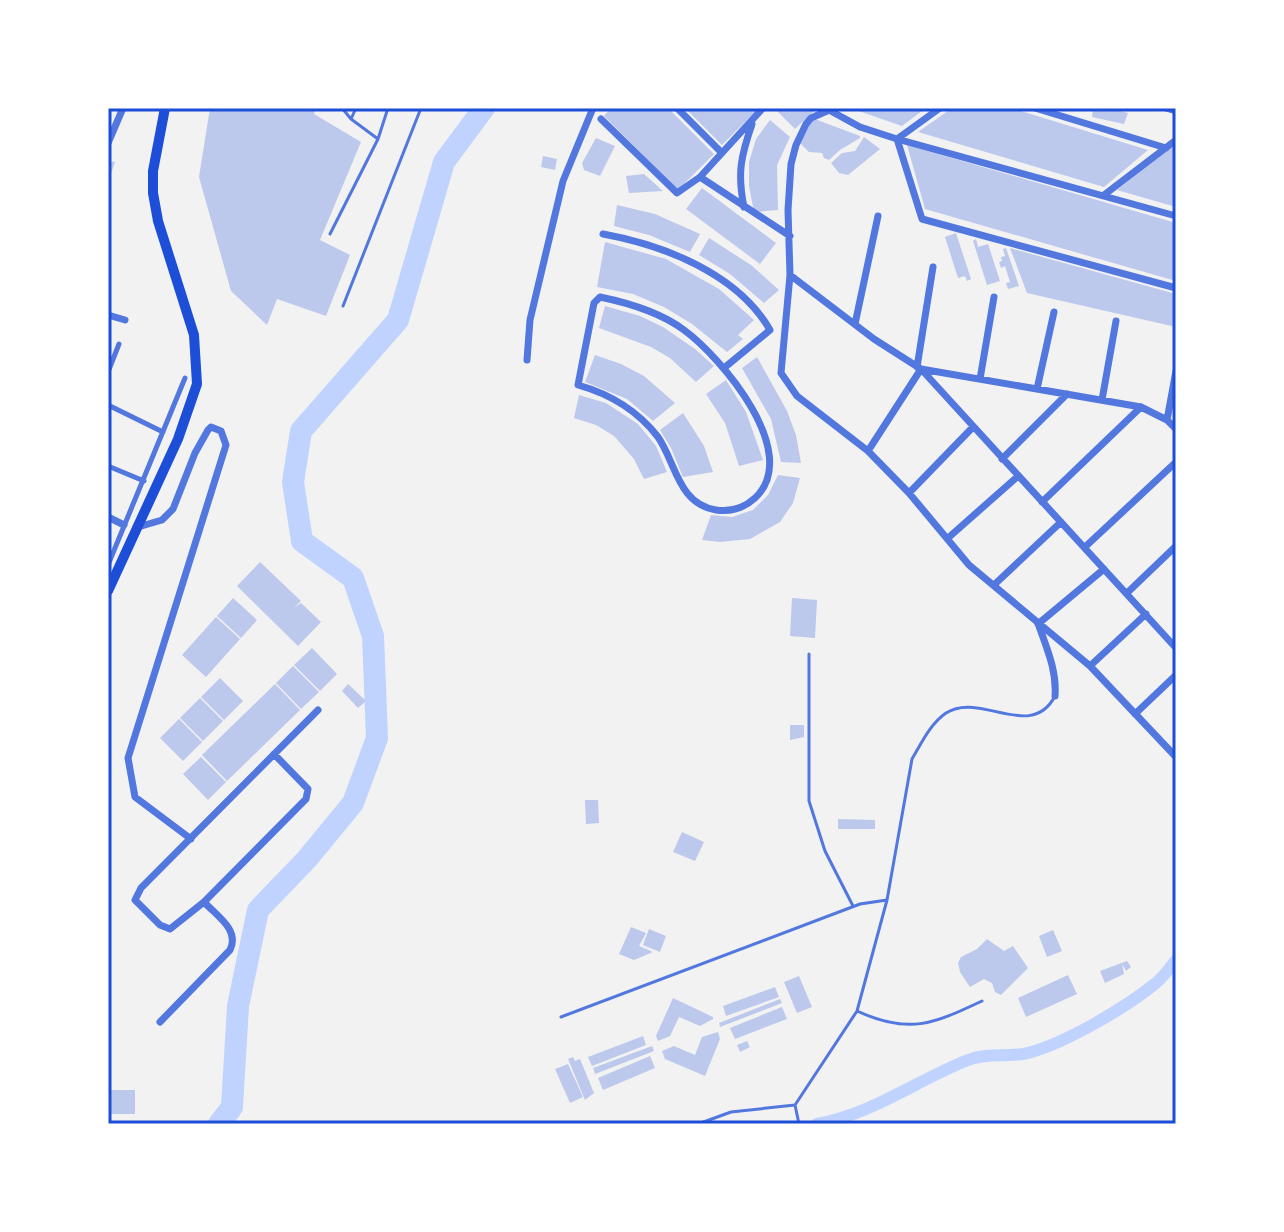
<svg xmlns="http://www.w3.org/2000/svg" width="1284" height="1232" font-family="Figtree,sans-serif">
<rect width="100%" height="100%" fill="#f2f2f2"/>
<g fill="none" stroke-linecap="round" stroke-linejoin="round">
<!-- canal -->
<path stroke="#bfd3fe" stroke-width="12" d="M817,1124C873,1114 917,1080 968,1060C988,1052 1008,1058 1028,1053C1066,1043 1125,1008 1156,983C1163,977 1170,968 1176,960"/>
<!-- river -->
<path stroke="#bfd3fe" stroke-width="22" d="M219,1124L232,1107L238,1006L258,910L307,859L353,803L377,738L373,636L353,578L302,541L293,482L301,431L398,320L444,162L484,108"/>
</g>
<!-- building -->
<path fill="#bdc9ec" d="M210,108H315L314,114L361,142L320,240L350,255L326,316L277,299L267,325L231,291L199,177Z
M611,108H668L714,154L678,190L604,116Z
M685,108H759L722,145Z
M774,108H813L815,110L795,129Z
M850,108H926L902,126Z
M952,108H1011L1148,150L1104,187L918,132Z
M1093,108H1107L1128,113L1124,124L1092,117Z
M812,118L860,136V138L840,150L829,160L824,158L822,153L809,152L799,142Z
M770,120L790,137L777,165L778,210L754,212L749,186V162L756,139Z
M864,137L880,149L848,175L839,173L831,163L842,153L855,151Z
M596,138L615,146L600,176L584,170L582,163Z
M1176,144V207L1117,190Z
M907,145L1176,223V281L925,209Z
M543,156L557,159L555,170L541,167Z
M108,161L115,162L111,174L108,173Z
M644,174L663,191L629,193L626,176Z
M702,188L776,243L760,264L686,209Z
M617,205L655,214L700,234L690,252L649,235L614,226Z
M956,233L971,279L967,281L965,276L958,278L945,237Z
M709,238L751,265L779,290L764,303L730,274L699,255Z
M976,239L978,247L988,244L1000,281L987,285L973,241Z
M605,242L666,259L719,289L754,320L738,335L743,339L727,352L692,324L664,307L633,294L597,287Z
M1006,248L1019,286L1008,289L1006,283L1010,282L1005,266L1001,268L999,262L1002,261L1001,257L1005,256L1003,249Z
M1010,248L1176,294V327L1027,293Z
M605,306L640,316L663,327L695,349L714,366L696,382L670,358L651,347L599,328Z
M595,355L621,364L644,376L675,403L653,421L627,399L585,382Z
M757,357L787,411L796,435L801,463L781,462L771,419L742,368Z
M726,380L746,412L763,460L739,466L725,423L706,394Z
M579,395L606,403L638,424L656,446L667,472L644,479L634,459L614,436L596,425L574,418Z
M683,413L704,446L713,472L683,477L671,448L660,430Z
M778,475L800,478L793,503L780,522L750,539L720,542L702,540L711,515L732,517L753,510L768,495Z
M260,562L301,601L294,608L301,603L321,622L298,646L237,586Z
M233,598L257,620L241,638L217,616Z
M792,598L817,600L815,638L790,636Z
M216,617L240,639L206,677L182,655Z
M312,648L337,674L320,691L294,665Z
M293,666L319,692L301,709L276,683Z
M220,678L243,701L224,720L201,697Z
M275,684L300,710L227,781L202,755Z
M348,684L366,701L358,708L342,691Z
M200,698L223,721L203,741L180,718Z
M179,719L202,742L183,761L160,738Z
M790,725H804V737L790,740Z
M201,757L226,782L208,800L183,774Z
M585,800H598L599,823L586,824Z
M838,819L875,820V829H838Z
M682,832L704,842L695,861L673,852Z
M631,927L646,933L639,946L653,952L634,960L619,954Z
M649,929L666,936L660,952L643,945Z
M1053,930L1062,951L1047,957L1039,936Z
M987,939L1004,951L1013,946L1028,968L1001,995L995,992L992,983L984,979L970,987L960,972L958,963L961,957L977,949Z
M1127,961L1131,967L1126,971L1122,964L1124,974L1105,983L1100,971Z
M1068,975L1077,994L1026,1017L1018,998Z
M799,976L812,1007L797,1013L784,982Z
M775,987L779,997L726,1016L723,1006Z
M673,998L713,1017V1019L700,1026L679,1017L670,1036L658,1041L656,1036Z
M780,999L782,1003L720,1027L719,1023Z
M782,1007L787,1019L735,1039L730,1028Z
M718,1032L720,1039L705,1076L665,1059L662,1051L674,1046L695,1055L702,1037Z
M643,1036L646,1045L592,1066L588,1057Z
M747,1041L750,1047L740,1052L737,1045Z
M652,1046L654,1051L595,1074L593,1068Z
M650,1056L655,1068L603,1090L598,1078Z
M573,1057L575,1061L580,1059L594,1093L585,1100L568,1059Z
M568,1064L583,1097L570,1103L555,1069Z
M108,1090H135V1114H108Z"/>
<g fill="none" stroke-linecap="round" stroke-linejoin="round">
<!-- service -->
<path stroke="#5277de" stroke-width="3" d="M342,108L351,119L378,139
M351,119L356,108
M330,234L378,139L388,108
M343,306L421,108
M809,654V801L825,851L853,906
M857,1011C909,1035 933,1024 982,1001
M561,1017L860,904L887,900
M698,1124L731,1112L795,1105
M799,1124L795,1105L857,1011L887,900L912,759C921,744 930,724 946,713C980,691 1031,742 1055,696"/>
<!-- pedestrian -->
<path stroke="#5277de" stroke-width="5" d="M108,372L119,344
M108,405L163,432
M108,466L144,481
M108,565L185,378"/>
<!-- minor -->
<path stroke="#5277de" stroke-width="7" d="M677,108L721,152
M834,108L811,118L806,124L796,145L791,164L788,210L790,275L781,373L797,396L868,451L909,493L969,565L1090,666L1176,757
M940,108L897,139L922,219L1176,288
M1035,108L1166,148
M1166,108L1176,111
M829,110L860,127L897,139L1176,216
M601,119L677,193L700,177L763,108
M108,143L123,108
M700,177L790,236
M1104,195L1176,140
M744,207C737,173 741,156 752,124
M603,234C664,245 738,274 770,330L724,368
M790,275L874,339L921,369L1176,648
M600,297C629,303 660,312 684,330C721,357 803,453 755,498C744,508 730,512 716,510C678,504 676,463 658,437C638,411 610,394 578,385L594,303Z
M108,315L125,320
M855,324L878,216
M527,360L530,320L563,181L593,108
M917,367L933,267
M980,379L994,297
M1037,389L1054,312
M1102,400L1116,321
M1167,420L1176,371
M868,451L921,369L1141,407L1167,420L1176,429
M1002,459L1067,394
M909,493L973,427
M1042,502L1141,407
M108,517L124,525
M138,527L162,520L173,509L195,453L208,430L211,427L221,431L226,445L128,758L135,797L191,839
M948,538L1017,477
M1085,547L1176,462
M995,584L1061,522
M1127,593L1176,546
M1038,624L1104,569
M1039,626C1047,649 1057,671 1055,696
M1090,666L1146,614
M1135,714L1176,675
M274,754L308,789L306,799L204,902L170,929L160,925L135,900L141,888L318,710
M160,1022L230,950C240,930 217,916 204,902"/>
<!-- secondary -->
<path stroke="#1d4ed8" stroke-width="10" d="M108,591L178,439L197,384L194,335L158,221L153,193V171L165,108"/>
</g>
<!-- border -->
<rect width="1284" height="1232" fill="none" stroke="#ffffff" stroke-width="220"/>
<rect x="110" y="110" width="1064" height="1012" fill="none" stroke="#1d4ed8" stroke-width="3"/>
</svg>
